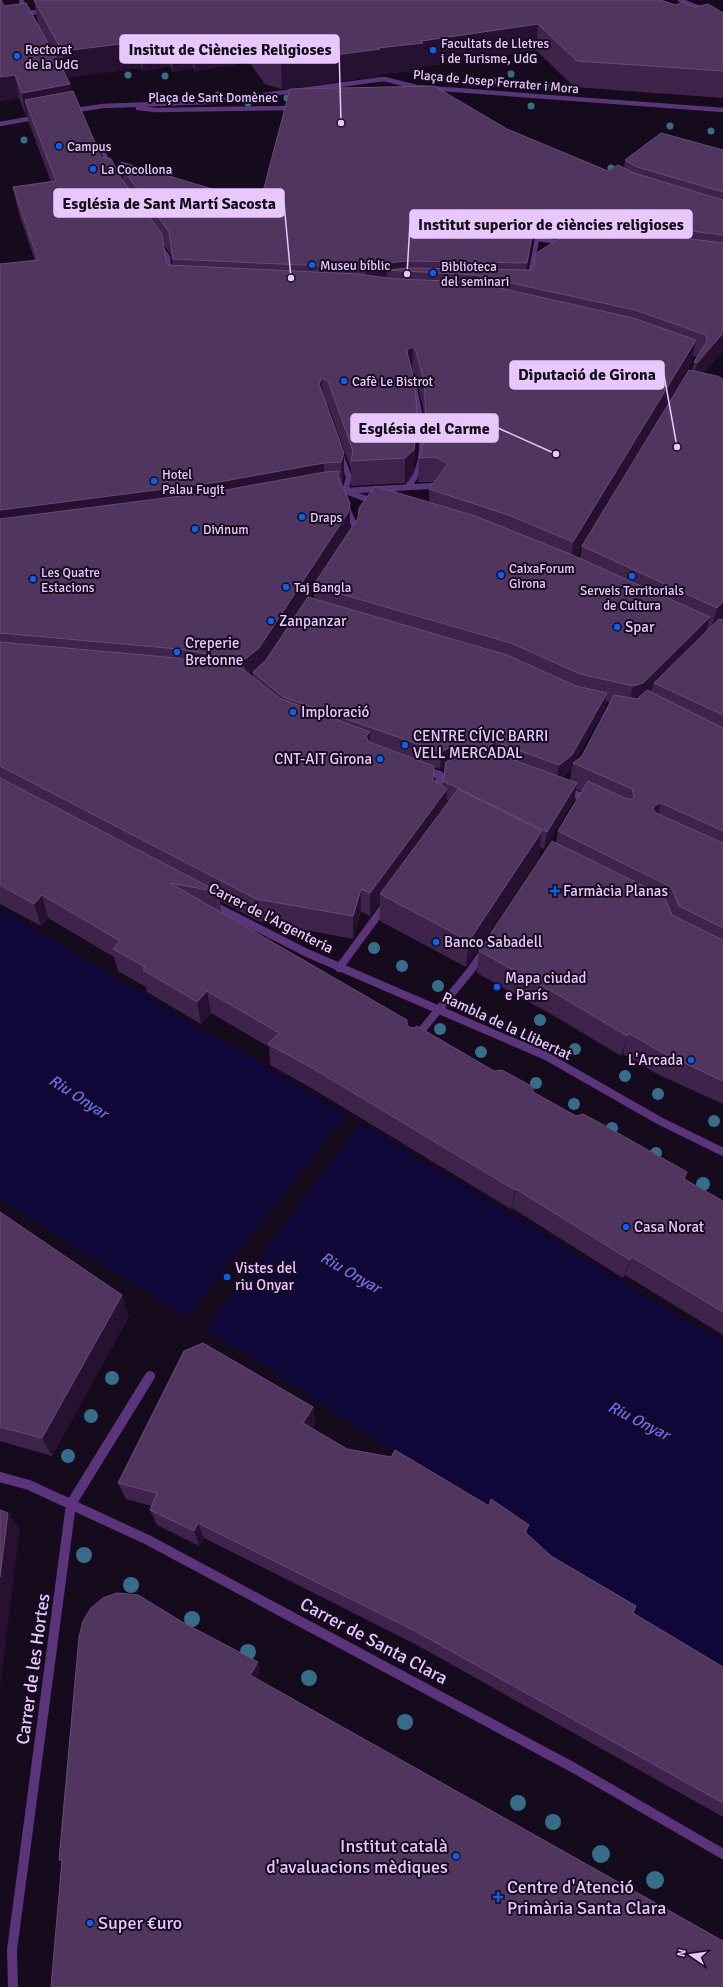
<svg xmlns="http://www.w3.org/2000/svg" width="723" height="1987" font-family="Signika,sans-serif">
<rect width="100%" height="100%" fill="#160b1c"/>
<!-- water -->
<path fill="#0e0738" d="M0,909L379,1134L707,1333L723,1340V1665L662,1631L257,1361L0,1199Z"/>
<!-- pier -->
<path fill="#160b1c" d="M346,1114L361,1123L205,1330L186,1318Z"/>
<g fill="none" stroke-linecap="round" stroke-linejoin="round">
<!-- street-far3 -->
<path stroke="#5a357c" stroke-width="4.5" d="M21,0L27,12
M680,0L723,18
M23,14L45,11L40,0
M138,108L156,110L295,108
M70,111L103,106L210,102L384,79L416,87L723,110
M0,124L39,117
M102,150L111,167
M158,243L168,257L170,276
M529,281L537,239L564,243"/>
<!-- street-far2 -->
<path stroke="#5a357c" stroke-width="6" d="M341,456L349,477L343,499L355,527L354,534
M407,487C431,464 421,418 414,389
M341,491L432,486L440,490
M348,492L374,502"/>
<!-- street-far1 -->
<path stroke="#5a357c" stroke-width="8" d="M424,770L440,775L437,795
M565,790L589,800
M211,904L307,953L546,1056L660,1121L723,1152
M339,968L386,904
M417,1036L471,970L484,951"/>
<!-- street -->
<path stroke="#5a357c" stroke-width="10" d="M0,1477L29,1485L148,1540L574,1768L723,1854
M13,1987L12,1950L71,1504L150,1376"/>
</g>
<!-- trees -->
<g fill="#366d88">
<circle cx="511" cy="74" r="3.5"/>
<circle cx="128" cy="75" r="3.5"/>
<circle cx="165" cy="76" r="3.5"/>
<circle cx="493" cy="81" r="3.5"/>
<circle cx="528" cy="84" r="3.5"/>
<circle cx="546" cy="86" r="3.5"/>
<circle cx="565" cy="87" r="3.5"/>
<circle cx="218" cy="95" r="3.5"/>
<circle cx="287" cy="98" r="3.5"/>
<circle cx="248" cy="103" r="3.5"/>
<circle cx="531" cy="106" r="3.5"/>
<circle cx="670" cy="126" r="3.5"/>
<circle cx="711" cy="131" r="3.5"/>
<circle cx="24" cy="140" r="3.5"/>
<circle cx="611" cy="168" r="3.5"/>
<circle cx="374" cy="948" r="6"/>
<circle cx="402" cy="966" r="6"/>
<circle cx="438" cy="986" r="6"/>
<circle cx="540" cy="1020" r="6"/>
<circle cx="440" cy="1029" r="6"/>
<circle cx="575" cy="1049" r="6"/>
<circle cx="481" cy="1052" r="6"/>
<circle cx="625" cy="1076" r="6"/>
<circle cx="536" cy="1083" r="6"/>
<circle cx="658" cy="1094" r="6"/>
<circle cx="574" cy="1104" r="6"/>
<circle cx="714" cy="1121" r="6"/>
<circle cx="612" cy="1128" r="6"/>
<circle cx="656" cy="1153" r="6"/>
<circle cx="703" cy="1184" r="7"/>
<circle cx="112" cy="1378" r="7"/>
<circle cx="91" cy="1416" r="7"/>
<circle cx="68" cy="1456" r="7"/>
<circle cx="84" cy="1555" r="8"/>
<circle cx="131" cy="1585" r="8"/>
<circle cx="192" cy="1619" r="8"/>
<circle cx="248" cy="1652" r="8"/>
<circle cx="309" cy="1678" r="8"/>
<circle cx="405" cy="1722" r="8"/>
<circle cx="518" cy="1803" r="8"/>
<circle cx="553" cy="1822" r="8"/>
<circle cx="601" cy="1854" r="9"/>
<circle cx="655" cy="1880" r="9"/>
</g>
<!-- wall -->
<path fill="#3e234b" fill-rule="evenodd" d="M0,0L4,6L38,24L34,0H660L676,5L695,7L723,13V98L574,87L536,50L422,67V70L380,74V76L282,89L265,84L249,62L195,71L193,68L173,72L170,66L143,71L141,68L67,77L70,84L71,92L101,157L123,182L121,162L260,203L507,129L608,171L624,168L625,160L723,150V351L703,373L723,379V1104L659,1075L623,1054L621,1056L556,1017L477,973L479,951L556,843L558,831L582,792L576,789L574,800L544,849L540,847L538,858L466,967L380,921V902L370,916L361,911L353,939L258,921L220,901L221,912L407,1020V1025L409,1027L494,1071L533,1092L723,1201V1335L625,1275L623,1278L512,1208L511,1209L313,1089L270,1065L269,1047L211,1013L201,1024L147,992L146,987L118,971L114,957L48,918L41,926L0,904V264L35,261L18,211L13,187L51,182L29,123L27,115L26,116L19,98L0,101ZM537,235L560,238L535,254L534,267L531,270H527L533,238ZM163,244L171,255L173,266L168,265L166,262ZM693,356L697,357L694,362L692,371L603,510L691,364ZM412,372L415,375L423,407L425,431L422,453L419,458L418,482H434L429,489V502L350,530V528L342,485L344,477V453L327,405H328L351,469V486L405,483L413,475L416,441ZM582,546L580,558L576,556ZM314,591V599L309,597ZM606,701L610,702L582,756L575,761L604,710ZM445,766L443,781V786L433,780L434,767L440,769ZM572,767L570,780L562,778L569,772ZM447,800L449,801L446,805Z
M0,1212L129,1316L52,1456L0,1441Z
M313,1407L315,1425L312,1429L347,1449L489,1506L529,1525L526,1534L551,1556L633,1613L723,1667V1817L415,1644L204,1538L199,1546L157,1525L150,1510L152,1506L126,1499L118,1483Z"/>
<!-- shaded-wall -->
<path fill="#261230" d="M538,24L536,50L422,67V70L380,74V76L282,89L281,62Z
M247,36L249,62L195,71L193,44Z
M167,40L170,66L143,71L140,45Z
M138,42L141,68L66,78L62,51Z
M191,42L193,68L173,72L171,46Z
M15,75L19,98L0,101V77Z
M70,84L74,107L25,100L27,115L26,116L22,93Z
M539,212L537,235L533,238L524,286L527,263L536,215Z
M407,261L406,271L387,270L386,286L366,291V268L370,265Z
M723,333V351L692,387L697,363Z
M696,340L691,364L570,566L573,542Z
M413,347L412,372L407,352L408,349Z
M322,378L323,403L319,384Z
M417,416L416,441L413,475L405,483V458Z
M344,453V477L342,487L341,462Z
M324,463V488L0,535V510Z
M350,503V535L313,586L314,591L261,672H253V678L246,684L244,660Z
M723,602V616L721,622L711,631L717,608Z
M710,617L704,638L654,683L652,690L639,704L629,706L633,686Z
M607,693L604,710L574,764L573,763L572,767L569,772L556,782L559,765Z
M370,732V756L366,736Z
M496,742L494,759L487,762L489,745Z
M453,746L452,763L440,769L441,752Z
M577,783L574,800L544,849L547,832Z
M447,789L446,812L380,894V902L370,916V893Z
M661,803L655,826L648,828L654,806Z
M542,831L538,858L466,967L469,941Z
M361,889V911L353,939V916Z
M42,895L48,918L41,926L34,904Z
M207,991L211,1013L201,1024L197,1002Z
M628,1033L623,1054L621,1056L627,1036Z
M516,1189L512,1208L511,1209L515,1190Z
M632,1257L625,1275L623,1278L630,1260Z
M122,1295L129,1316L52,1456L42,1438Z
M313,1407L315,1425L305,1441L303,1423Z
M8,1513L20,1528L0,1688V1577Z
M198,1523L204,1538L199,1546L194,1531Z
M258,1662L260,1671L253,1684L250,1675Z"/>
<!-- building -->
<path fill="#50355e" stroke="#684c77" d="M0,0H1L4,6L26,3L68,80L70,84L22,93L15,75L0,77Z
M34,0H660L676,5L682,2L695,7L708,4L723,13V71L577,61L538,24L421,41L423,43L378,48L380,49L281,62L263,57L247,36L193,44L191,42L171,46L167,40L140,45L138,42L62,51Z
M434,86L507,129L608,171L618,165L634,173L723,200V235L539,212L536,215L527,263L407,261L370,265L366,268L173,259L169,232L127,175L121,162L260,203L290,89Z
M73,91L101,157L111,159L121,178L162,234L166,262L168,265L357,274L396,279L473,282L633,318L696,340L573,542L511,516L429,489L447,465L445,462L435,457L419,458L422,453L426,416L424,382L416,351L413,347L408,349L407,352L415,384L417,416L414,450L405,458L351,461L353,451L328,381L322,378L319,384L344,453L341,462L324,463L219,482L0,510V264L38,260L13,187L56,181L25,100Z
M661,133L723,150V192L637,167L625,160Z
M597,227L723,243V333L697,363L694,362L707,341L706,335L635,310L474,275L387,270L407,268L531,270L534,267L535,254L569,232L594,229Z
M689,370L717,376L723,379V602L717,608L582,546Z
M339,471L338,476L350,503L349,511L259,648L244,660L178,649L0,633V519L220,491L325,472Z
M375,486L475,516L570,554L710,617L643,683L633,686L580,674L511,643L313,586L358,518L359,508Z
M308,597L507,655L576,686L607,693L572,755L559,765L496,742L489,745L488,748L492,752L577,783L547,832L443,781L446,762L460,754V749L458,746H453L441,752L283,697L253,672L266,660Z
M719,619L723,620V715L654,683Z
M0,642L177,658L243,669L279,698L370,732L366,736L369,742L434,766L433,780L447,789L370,893L361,889L353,916L256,899L0,766Z
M647,690L723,728V831L661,803L654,806L653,809L656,813L723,843V928L679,906L671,887L558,831L588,781L627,799H632L634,796L632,789L573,763L582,756L614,695L637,699Z
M0,778L219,892L170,883L407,1020V1024L409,1027L414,1028L417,1026L494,1071L502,1070L533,1087V1092L576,1116L583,1114L600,1123L687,1172L684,1179L723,1201V1312L632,1257L630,1260L516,1189L515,1190L312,1068L268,1044L279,1033L207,991L197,1002L143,970L145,967L113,949L120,941L42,895L34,904L0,885Z
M458,789L542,831L469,941L380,894Z
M552,841L664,896L672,915L723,940V1081L665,1054L628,1033L627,1036L560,996L479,951Z
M0,1212L122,1295L42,1438L0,1427Z
M203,1343L313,1407L303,1423L347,1449L391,1457L395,1450L489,1506L491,1499L529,1525L525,1532L551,1556L636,1606L633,1613L723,1667V1803L417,1632L198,1523L194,1531L150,1510L157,1493L118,1483L184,1351Z
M0,1510L8,1513L0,1577Z
M117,1593L138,1595L184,1623L258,1662L250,1675L723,1941V1987H51L62,1860H59L79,1637L83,1621L91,1608L103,1598Z"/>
<!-- markers -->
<g fill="#0063f1" stroke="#160b1c" stroke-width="1.5">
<circle cx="433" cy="50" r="4"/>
<circle cx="17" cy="56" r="4"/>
<circle cx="59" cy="146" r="4"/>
<circle cx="93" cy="169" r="4"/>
<circle cx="312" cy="265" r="4"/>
<circle cx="433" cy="273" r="4"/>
<circle cx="344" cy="381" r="4"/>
<circle cx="154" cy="481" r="4"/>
<circle cx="302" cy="517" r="4"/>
<circle cx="195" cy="529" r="4"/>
<circle cx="501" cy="575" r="4"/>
<circle cx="632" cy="576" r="4"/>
<circle cx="33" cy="579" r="4"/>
<circle cx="286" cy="587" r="4"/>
<circle cx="271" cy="621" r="4"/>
<circle cx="617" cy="627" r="4"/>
<circle cx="177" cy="652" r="4"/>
<circle cx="293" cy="712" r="4"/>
<circle cx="405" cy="745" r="4"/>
<circle cx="380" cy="759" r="4"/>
<path d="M553 885h4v4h4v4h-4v4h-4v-4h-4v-4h4z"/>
<circle cx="436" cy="942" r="4"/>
<circle cx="497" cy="987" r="4"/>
<circle cx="691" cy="1060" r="4"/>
<circle cx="626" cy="1227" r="4"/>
<circle cx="227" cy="1277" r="4"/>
<circle cx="456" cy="1856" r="4"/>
<path d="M496 1891h4v4h4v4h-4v4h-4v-4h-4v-4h4z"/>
<circle cx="90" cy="1923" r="4"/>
</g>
<g text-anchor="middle" stroke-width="4" stroke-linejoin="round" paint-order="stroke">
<!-- far-poi labels -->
<g font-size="13" fill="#e8c6ff" stroke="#160b1c" text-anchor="start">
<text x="441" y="48">Facultats de Lletres<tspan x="441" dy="15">i de Turisme, UdG</tspan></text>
<text x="25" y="54">Rectorat<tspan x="25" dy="15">de la UdG</tspan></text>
<text x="67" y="151">Campus</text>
<text x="101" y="174">La Cocollona</text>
<text x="320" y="270">Museu bíblic</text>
<text x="441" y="271">Biblioteca<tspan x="441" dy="15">del seminari</tspan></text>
<text x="352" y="386">Cafè Le Bistrot</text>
<text x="162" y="479">Hotel<tspan x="162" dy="15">Palau Fugit</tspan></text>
<text x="310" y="522">Draps</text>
<text x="203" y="534">Divinum</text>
<text x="509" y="573">CaixaForum<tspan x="509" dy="15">Girona</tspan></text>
<text x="41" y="577">Les Quatre<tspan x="41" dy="15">Estacions</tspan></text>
<text x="294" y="592">Taj Bangla</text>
<text x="632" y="595" text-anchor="middle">Serveis Territorials<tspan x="632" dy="15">de Cultura</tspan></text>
</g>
<!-- far-street labels -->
<g font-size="13" fill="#e8c6ff" stroke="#160b1c">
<text transform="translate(496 81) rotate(5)" y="5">Plaça de Josep Ferrater i Mora</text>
<text x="213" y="102">Plaça de Sant Domènec</text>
</g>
<!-- poi labels -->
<g font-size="15" fill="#e8c6ff" stroke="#160b1c" text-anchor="start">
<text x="279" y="626">Zanpanzar</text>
<text x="625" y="632">Spar</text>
<text x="185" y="648">Creperie<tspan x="185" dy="17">Bretonne</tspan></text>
<text x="301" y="717">Imploració</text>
<text x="413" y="741">CENTRE CÍVIC BARRI<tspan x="413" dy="17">VELL MERCADAL</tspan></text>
<text x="372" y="764" text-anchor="end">CNT-AIT Girona</text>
<text x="563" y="896">Farmàcia Planas</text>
<text x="444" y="947">Banco Sabadell</text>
<text x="505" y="983">Mapa ciudad<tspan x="505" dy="17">e París</tspan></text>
<text x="683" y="1065" text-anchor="end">L'Arcada</text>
<text x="634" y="1232">Casa Norat</text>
<text x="235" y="1273">Vistes del<tspan x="235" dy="17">riu Onyar</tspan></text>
</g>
<!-- street labels -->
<g font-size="15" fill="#e8c6ff" stroke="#160b1c">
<text transform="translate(271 918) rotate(27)" y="5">Carrer de l'Argenteria</text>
<text transform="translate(507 1026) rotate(25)" y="5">Rambla de la Llibertat</text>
</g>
<!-- water labels -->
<g font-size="16" font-style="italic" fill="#656cff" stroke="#160b1c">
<text transform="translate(79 1096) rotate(33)" y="6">Riu Onyar</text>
<text transform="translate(351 1272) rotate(30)" y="6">Riu Onyar</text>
<text transform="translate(639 1420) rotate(27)" y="6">Riu Onyar</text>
</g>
<!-- near-street labels -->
<g font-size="18" fill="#e8c6ff" stroke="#160b1c">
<text transform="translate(374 1641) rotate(28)" y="6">Carrer de Santa Clara</text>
<text transform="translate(33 1669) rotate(-82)" y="6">Carrer de les Hortes</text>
</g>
<!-- near-poi labels -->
<g font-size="18" fill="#e8c6ff" stroke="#160b1c" text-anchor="start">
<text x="448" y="1852" text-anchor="end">Institut català<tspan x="448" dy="21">d'avaluacions mèdiques</tspan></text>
<text x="507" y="1893">Centre d'Atenció<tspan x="507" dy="21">Primària Santa Clara</tspan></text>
<text x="98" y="1929">Super €uro</text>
</g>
</g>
<!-- callouts -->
<path fill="none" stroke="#e8c6ff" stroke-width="1.5" d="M341 123L339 49M291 278L284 203M407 274L410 224M677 447L664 375M556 454L498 428"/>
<g fill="#e8c6ff" stroke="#160b1c" stroke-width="1.5">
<circle cx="341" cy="123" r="4"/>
<circle cx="291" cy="278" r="4"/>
<circle cx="407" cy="274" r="4"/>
<circle cx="677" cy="447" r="4"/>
<circle cx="556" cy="454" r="4"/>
</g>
<g fill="#e8c6ff" stroke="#e8c6ff" stroke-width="1.5">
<rect x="120" y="35" width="219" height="28" rx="4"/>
<rect x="54" y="189" width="230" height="28" rx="4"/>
<rect x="410" y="210" width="282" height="28" rx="4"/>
<rect x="510" y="361" width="154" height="28" rx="4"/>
<rect x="351" y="414" width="147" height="28" rx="4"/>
</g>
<g font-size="16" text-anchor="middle" font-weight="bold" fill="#111">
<text x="230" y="55">Insitut de Ciències Religioses</text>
<text x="169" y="209">Església de Sant Martí Sacosta</text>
<text x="551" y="230">Institut superior de ciències religioses</text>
<text x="587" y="380">Diputació de Girona</text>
<text x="424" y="434">Església del Carme</text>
</g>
<!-- north arrow -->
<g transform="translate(691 1955) rotate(283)" stroke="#160b1c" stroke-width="3" paint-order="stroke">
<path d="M0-3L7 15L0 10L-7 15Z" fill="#e8c6ff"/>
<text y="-6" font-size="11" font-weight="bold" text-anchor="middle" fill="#e8c6ff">N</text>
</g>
</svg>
